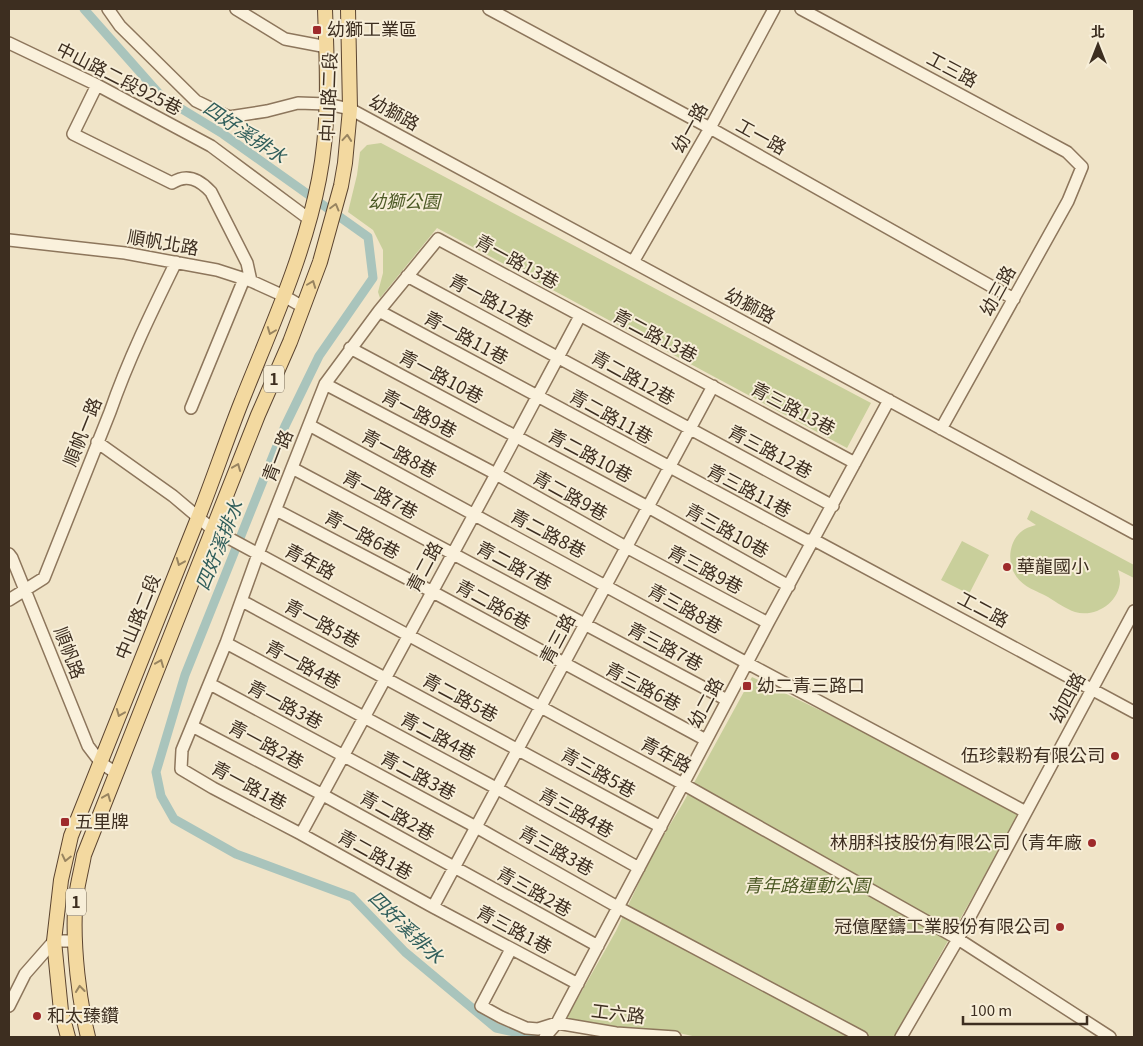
<svg xmlns="http://www.w3.org/2000/svg" width="1143" height="1046" font-family="Georgia,'Noto Sans TC',serif">
<rect width="100%" height="100%" fill="#f0e4c8"/>
<!-- green -->
<path fill="#c9cf9b" d="M381,143L871,403L847,448L437,228L380,298L378,292L383,273V250L373,230L348,212L357,175L360,152L367,145Z
M1031,510L1134,565V578L1118,570C1119,574 1120,578 1120,581C1119,603 1095,618 1075,612C1066,609 1056,602 1048,597C1037,591 1023,587 1016,576C1006,562 1009,538 1025,529C1028,527 1033,526 1036,525L1027,519Z
M962,541L989,555L969,594L941,580Z
M752,677L883,741L924,764L971,787L1019,814L894,1037H697L674,1032L619,1027L566,1019L616,931L653,853L683,803Z"/>
<g fill="none" stroke-linecap="round" stroke-linejoin="round">
<!-- canal -->
<path stroke="#a9c4bc" stroke-width="9" d="M84,9L162,97L223,134L368,237L373,278L319,356L285,426L185,675L156,772L161,796L174,819L236,854L352,897L405,952L496,1028L536,1037"/>
<defs>
<path id="minor" d="M108,9L120,26L196,101L229,117L267,111L298,103L327,104L350,109L1134,533
M236,9L285,39L327,47
M489,9L710,128L1014,299
M801,9L1067,152L1082,167L1068,201L941,429
M9,43L97,85L211,146L309,219
M97,85L73,134L172,183C187,173 200,180 211,192L247,263L251,281
M9,240L125,253L217,270L251,281L284,296L303,307
M633,262L710,128L774,9
M407,276L833,506
M379,311L806,540H814L1134,712
M350,348L648,507L789,586
M325,384L496,474L626,547L768,623
M191,408L244,279
M309,425L747,663L1026,812
M97,442L173,496L212,529L683,784L958,939L1110,1037
M292,468L727,700
M276,510L431,591L706,740
M9,554L12,558L88,746L101,763L116,773
M9,600L44,578L110,412C128,360 152,311 176,262
M242,601L661,827
M226,643L496,788L639,868
M210,684L476,827L623,910L862,1037
M192,726L323,795L598,946
M301,834L496,474L580,316
M433,907L713,386
M511,949L481,1006L501,1017L526,1028L538,1029L557,1023L616,1033L675,1037
M578,984L433,907L301,834L213,788L181,769L182,750L226,643L258,554L325,384L379,311L438,239L855,463
M9,1006L25,974L54,941H75
M545,1037L557,1023L768,623L889,400
M901,1037L958,939L1134,611"/>
<path id="major" d="M68,1037L61,1011L54,941L61,880L71,836C114,730 156,624 198,518C213,480 226,441 241,403C270,330 304,257 319,179C330,123 327,66 325,9
M88,1037C79,1000 73,948 75,909C75,892 81,873 84,855L258,415L290,342L320,262L341,186L345,163L350,109L348,9"/>
</defs>
<!-- minor casing -->
<use href="#minor" stroke="#8d765c" stroke-width="14"/>
<!-- major casing -->
<use href="#major" stroke="#5b4430" stroke-width="16"/>
<!-- minor -->
<use href="#minor" stroke="#faf1dc" stroke-width="11"/>
<!-- major -->
<use href="#major" stroke="#f3d9a0" stroke-width="14"/>
</g>
<!-- one-way arrows -->
<defs><path id="oneway-chevron" d="M-2-3.5L2.5 0L-2 3.5" fill="none" stroke-width="1.6" stroke-linecap="round" stroke-linejoin="round" transform="scale(1.25)"/></defs>
<g stroke="#988460">
<use href="#oneway-chevron" transform="translate(347 138) rotate(-85)"/>
<use href="#oneway-chevron" transform="translate(335 207) rotate(-75)"/>
<use href="#oneway-chevron" transform="translate(312 284) rotate(-69)"/>
<use href="#oneway-chevron" transform="translate(271 331) rotate(111)"/>
<use href="#oneway-chevron" transform="translate(237 467) rotate(-68)"/>
<use href="#oneway-chevron" transform="translate(180 562) rotate(112)"/>
<use href="#oneway-chevron" transform="translate(160 663) rotate(-68)"/>
<use href="#oneway-chevron" transform="translate(120 713) rotate(112)"/>
<use href="#oneway-chevron" transform="translate(107 797) rotate(-68)"/>
<use href="#oneway-chevron" transform="translate(66 858) rotate(103)"/>
<use href="#oneway-chevron" transform="translate(80 989) rotate(-96)"/>
</g>
<!-- markers -->
<g fill="#9e2a2b" stroke="#f7eed8" stroke-width="2">
<rect x="312" y="25" width="10" height="10" rx="2.5"/>
<circle cx="1007" cy="567" r="5"/>
<rect x="742" y="681" width="10" height="10" rx="2.5"/>
<circle cx="1115" cy="756" r="5"/>
<rect x="60" y="817" width="10" height="10" rx="2.5"/>
<circle cx="1092" cy="843" r="5"/>
<circle cx="1060" cy="927" r="5"/>
<circle cx="37" cy="1016" r="5"/>
</g>
<g text-anchor="middle" stroke-width="4" stroke-linejoin="round" paint-order="stroke">
<!-- shield labels -->
<g fill="#f7eed8" stroke="#756857" stroke-width="1">
<rect x="264" y="365.5" width="20" height="27" rx="4"/>
<rect x="66" y="888.5" width="20" height="27" rx="4"/>
</g>
<g font-size="16" font-weight="bold" fill="#3d2e20">
<text x="274" y="385">1</text>
<text x="76" y="908">1</text>
</g>
<!-- poi labels -->
<g font-size="18" fill="#3d2e20" stroke="#f7eed8" text-anchor="start">
<text x="327" y="36">幼獅工業區</text>
<text x="1017" y="573">華龍國小</text>
<text x="757" y="692">幼二青三路口</text>
<text x="1105" y="762" text-anchor="end">伍珍穀粉有限公司</text>
<text x="75" y="828">五里牌</text>
<text x="1082" y="849" text-anchor="end">林朋科技股份有限公司（青年廠</text>
<text x="1050" y="933" text-anchor="end">冠億壓鑄工業股份有限公司</text>
<text x="47" y="1022">和太臻鑽</text>
</g>
<!-- street labels -->
<g font-size="18" fill="#3d2e20" stroke="#f7eed8">
<text transform="translate(952 70) rotate(28)" y="6">工三路</text>
<text transform="translate(119 79) rotate(27)" y="6">中山路二段925巷</text>
<text transform="translate(329 97) rotate(-88)" y="6">中山路二段</text>
<text transform="translate(394 113) rotate(29)" y="6">幼獅路</text>
<text transform="translate(690 128) rotate(-61)" y="6">幼一路</text>
<text transform="translate(761 137) rotate(29)" y="6">工一路</text>
<text transform="translate(163 243) rotate(10)" y="6">順帆北路</text>
<text transform="translate(517 262) rotate(29)" y="6">青一路13巷</text>
<text transform="translate(998 291) rotate(-61)" y="6">幼三路</text>
<text transform="translate(491 301) rotate(28)" y="6">青一路12巷</text>
<text transform="translate(750 306) rotate(28)" y="6">幼獅路</text>
<text transform="translate(655 336) rotate(28)" y="6">青二路13巷</text>
<text transform="translate(466 338) rotate(28)" y="6">青一路11巷</text>
<text transform="translate(441 377) rotate(28)" y="6">青一路10巷</text>
<text transform="translate(633 378) rotate(29)" y="6">青二路12巷</text>
<text transform="translate(793 409) rotate(28)" y="6">青三路13巷</text>
<text transform="translate(419 414) rotate(28)" y="6">青一路9巷</text>
<text transform="translate(611 417) rotate(29)" y="6">青二路11巷</text>
<text transform="translate(83 432) rotate(-68)" y="6">順帆一路</text>
<text transform="translate(770 452) rotate(28)" y="6">青三路12巷</text>
<text transform="translate(399 454) rotate(28)" y="6">青一路8巷</text>
<text transform="translate(278 456) rotate(-69)" y="6">青一路</text>
<text transform="translate(590 456) rotate(28)" y="6">青二路10巷</text>
<text transform="translate(749 491) rotate(28)" y="6">青三路11巷</text>
<text transform="translate(380 495) rotate(28)" y="6">青一路7巷</text>
<text transform="translate(570 496) rotate(29)" y="6">青二路9巷</text>
<text transform="translate(727 531) rotate(29)" y="6">青三路10巷</text>
<text transform="translate(548 534) rotate(28)" y="6">青二路8巷</text>
<text transform="translate(362 535) rotate(28)" y="6">青一路6巷</text>
<text transform="translate(310 562) rotate(28)" y="6">青年路</text>
<text transform="translate(514 566) rotate(28)" y="6">青二路7巷</text>
<text transform="translate(425 567) rotate(-62)" y="6">青二路</text>
<text transform="translate(705 570) rotate(28)" y="6">青三路9巷</text>
<text transform="translate(493 605) rotate(29)" y="6">青二路6巷</text>
<text transform="translate(685 609) rotate(29)" y="6">青三路8巷</text>
<text transform="translate(983 610) rotate(28)" y="6">工二路</text>
<text transform="translate(138 617) rotate(-68)" y="6">中山路二段</text>
<text transform="translate(322 624) rotate(28)" y="6">青一路5巷</text>
<text transform="translate(558 639) rotate(-62)" y="6">青三路</text>
<text transform="translate(665 647) rotate(28)" y="6">青三路7巷</text>
<text transform="translate(69 653) rotate(69)" y="6">順帆路</text>
<text transform="translate(303 665) rotate(28)" y="6">青一路4巷</text>
<text transform="translate(643 687) rotate(28)" y="6">青三路6巷</text>
<text transform="translate(460 698) rotate(28)" y="6">青二路5巷</text>
<text transform="translate(1068 698) rotate(-62)" y="6">幼四路</text>
<text transform="translate(706 703) rotate(-62)" y="6">幼二路</text>
<text transform="translate(285 705) rotate(28)" y="6">青一路3巷</text>
<text transform="translate(438 737) rotate(28)" y="6">青二路4巷</text>
<text transform="translate(266 745) rotate(28)" y="6">青一路2巷</text>
<text transform="translate(666 755) rotate(28)" y="6">青年路</text>
<text transform="translate(598 773) rotate(29)" y="6">青三路5巷</text>
<text transform="translate(418 776) rotate(28)" y="6">青二路3巷</text>
<text transform="translate(249 786) rotate(28)" y="6">青一路1巷</text>
<text transform="translate(576 813) rotate(29)" y="6">青三路4巷</text>
<text transform="translate(397 816) rotate(29)" y="6">青二路2巷</text>
<text transform="translate(556 851) rotate(29)" y="6">青三路3巷</text>
<text transform="translate(375 855) rotate(29)" y="6">青二路1巷</text>
<text transform="translate(534 892) rotate(29)" y="6">青三路2巷</text>
<text transform="translate(514 930) rotate(28)" y="6">青三路1巷</text>
<text transform="translate(618 1014) rotate(7)" y="6">工六路</text>
</g>
<!-- park labels -->
<g font-size="18" font-style="italic" fill="#4d5a26" stroke="#f7eed8">
<text x="404" y="208">幼獅公園</text>
<text x="807" y="892">青年路運動公園</text>
</g>
<!-- water labels -->
<g font-size="19" font-style="italic" fill="#2f5d5a" stroke="#f7eed8">
<text transform="translate(245 132) rotate(34)" y="7">四好溪排水</text>
<text transform="translate(219 545) rotate(-68)" y="7">四好溪排水</text>
<text transform="translate(406 927) rotate(44)" y="7">四好溪排水</text>
</g>
</g>
<!-- border -->
<rect width="1143" height="1046" fill="none" stroke="#3d2e20" stroke-width="20"/>
<!-- north arrow -->
<g transform="translate(1098 45)" stroke="#f7eed8" stroke-width="4" paint-order="stroke">
<path d="M0-4L9 19L0 12L-9 19Z" fill="#3d2e20"/>
<text y="-8" font-size="14" font-weight="bold" text-anchor="middle" fill="#3d2e20">北</text>
</g>
<!-- scale -->
<path d="M963 1016v8h124v-8" fill="none" stroke="#3d2e20" stroke-width="2.5"/>
<text x="970" y="1016" font-size="15" fill="#3d2e20" stroke="#f7eed8" stroke-width="4" paint-order="stroke">100 m</text>
</svg>
